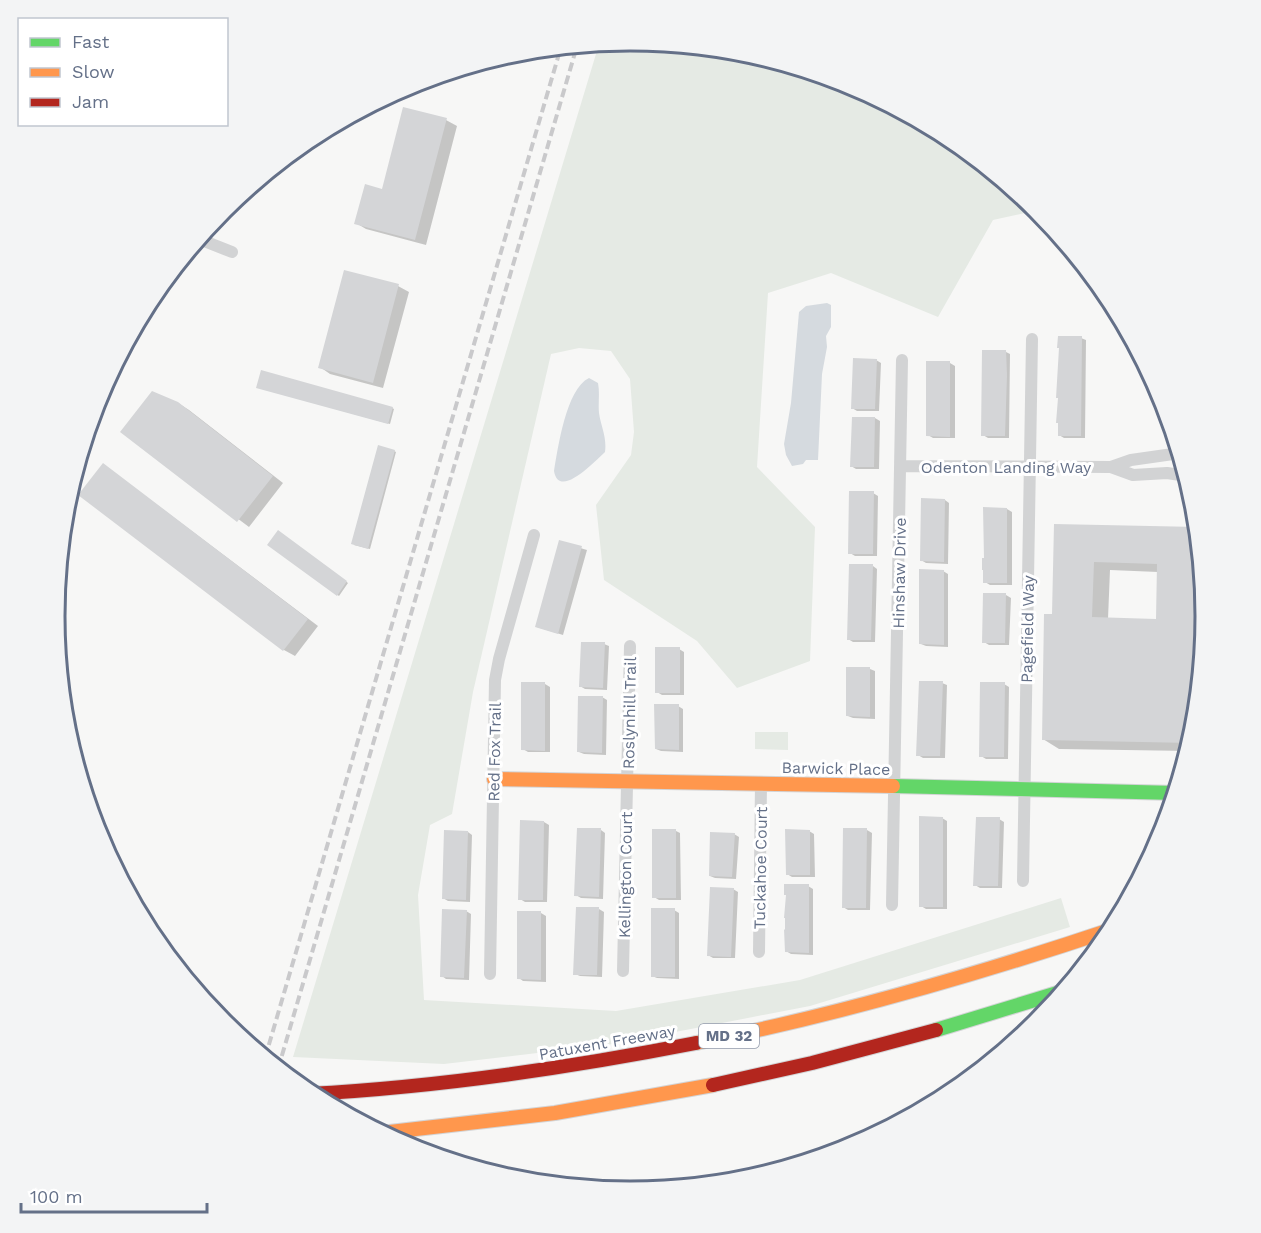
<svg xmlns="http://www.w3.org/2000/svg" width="1261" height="1233" font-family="'Work Sans',sans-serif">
<rect width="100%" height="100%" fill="#f7f7f6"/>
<!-- green -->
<path fill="#e5eae4" d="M631,41L743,52L851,84L951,138L1039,210L993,220L938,317L831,273L768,293L757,467L815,527L810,661L737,688L697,641L604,580L596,505L631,455L634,432L630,379L611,351L579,348L551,354L473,692L452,814L430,825L418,895L424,1000L616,1011L800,980L1061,898L1070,927L810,1006L613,1044L444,1064L293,1057L599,44Z
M755,732H788V750L755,749Z"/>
<!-- water -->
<path fill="#d5dadf" d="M827,303L831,305V327L826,336L827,347L822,374L818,460H806L803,464L792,466L786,455L784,444L791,403L799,312L806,306Z
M589,378L598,383C600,393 598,403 599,413C601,427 607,437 605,452C595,461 559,500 554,471C558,448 566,389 589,378Z"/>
<!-- shadow -->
<path fill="#0003" fill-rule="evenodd" d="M446,120L457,126L426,245L366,229L356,223Z
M398,286L409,292L383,388L330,374L320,367Z
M1081,338L1086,340L1085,438H1064L1059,435Z
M1006,352L1010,354L1009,438H988L983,435Z
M876,360L881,363L879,411H857L852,408Z
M950,363L955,366V438H933L928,435Z
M260,388L392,408L394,409L390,424Z
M178,403L189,410L283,483L249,527L122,432Z
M853,418H875L880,421L879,469H856L851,466Z
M394,451L396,452L370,549L354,545Z
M104,465L318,626L295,656L284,650L80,494Z
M873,493L878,496L877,556H855L850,553Z
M945,500L949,503L948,564L926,563L921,560Z
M1007,509L1012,512V585H990L985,582V559Z
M1056,525L1198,529L1206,617L1195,729L1189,751L1059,749L1043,739L1054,615ZM1110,570L1158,572L1157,620L1108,619Z
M278,532L348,583L339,596L269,544Z
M560,542L587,550L563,635L537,627Z
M873,566L877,569L875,642H853L848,639Z
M943,571L948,574V647L926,646L921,644Z
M1006,595L1011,598L1009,645H989L984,642Z
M604,644L609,646L607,690L585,689L580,686Z
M679,649L684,652V695H662L657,692Z
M870,669L875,671V719L853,718L848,716Z
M523,683L545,684L550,687V752H528L523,749Z
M942,683L947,685L945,758H923L918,755Z
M1004,684L1009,687L1008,759H986L981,756Z
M602,697L607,700L606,755L584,754L579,752Z
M678,706L683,709V752L661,751L656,749Z
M942,818L947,821V909H926L921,906Z
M999,819L1004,822L1002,888H980L975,885Z
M544,822L549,825L547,902H525L520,899Z
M601,830L605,833L603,899L581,898L576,895Z
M867,830L872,833L870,910H848L843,907Z
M676,831L680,833L681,900H659L654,897Z
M809,831L814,834L815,877H792L787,874Z
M468,832L472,835L470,902L448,901L443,898Z
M734,834L739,837L736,879L715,878L710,876Z
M808,886L813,889V955L791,954L786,951Z
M733,889L738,892L735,958H713L708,955Z
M599,909L604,912L602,977L580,976L575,974Z
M674,910L679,913V979L657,978L652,976Z
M466,911L471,914L469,980L446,979L442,976Z
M519,912L541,913L546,916V982L523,981L519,978Z
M738,1180L742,1182L723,1183V1182Z"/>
<!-- building -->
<path fill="#d4d5d7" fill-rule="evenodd" d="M403,107L447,118L415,240L354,224L365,184L382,189Z
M344,270L399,284L373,383L318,368Z
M1058,336H1082L1081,436H1058V423H1056L1058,398H1056L1059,348H1057Z
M982,350H1006L1007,375L1005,436H981Z
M853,358L877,359L875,409H851Z
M926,361H950V437L926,436Z
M261,370L393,407L388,424L256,388Z
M152,391L178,402L273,476L237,522L120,432Z
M852,417H875L874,467H850Z
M378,445L395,450L368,549L351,544Z
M103,463L308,619L283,651L78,495Z
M849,491H874L873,554H848Z
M921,498L945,499L944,562L920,561Z
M983,507L1007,508V583H983V570H982V558H984Z
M1054,524L1198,527L1196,621H1206L1195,729L1191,743L1042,740L1044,614H1052ZM1094,562L1157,564L1156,619L1092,617Z
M278,530L347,581L337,596L267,545Z
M559,540L582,546L558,634L535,627Z
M849,564H873L871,640H847Z
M919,569L944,570V645L919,644Z
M983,593H1006L1005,643H982Z
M581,642H605L603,688L579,687Z
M655,647H680V693H655Z
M846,667H870V717L846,716Z
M919,681H943L940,756H916Z
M521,682H545V751L521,750Z
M980,682H1005L1004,757H979Z
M578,696H603L602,753L577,752Z
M654,704H679V750L655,749Z
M919,816L943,817V907H919Z
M976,817H1000L998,886H973Z
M520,820L544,821L543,900H518Z
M577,828H601L599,897L574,896Z
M843,828H867L866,908H842Z
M652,829H676V898H652Z
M785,829L810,830V875H786Z
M444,830L468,831L466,900L442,899Z
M710,832L735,833L732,877L709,876Z
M784,884H809V953L785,952L784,929L785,930V918H784L786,895H784Z
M710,887L734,888L731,957L707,956Z
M576,907H599L597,975H573Z
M651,908H675V977H651Z
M442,909L467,910L464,978L440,977Z
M517,911H541V980L517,979Z"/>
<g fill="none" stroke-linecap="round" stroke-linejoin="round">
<defs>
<path id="fast" d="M893,786L1176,793
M936,1030L1064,991"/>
<path id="slow" d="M494,779L893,786
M696,1043C838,1015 976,975 1113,929
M381,1133L555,1113L713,1085"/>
<path id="jam" d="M713,1085L812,1063L936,1030
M308,1094C439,1087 568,1068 696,1043"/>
</defs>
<!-- fast casing -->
<use href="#fast" stroke="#d3d4d6" stroke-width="16"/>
<!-- slow casing -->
<use href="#slow" stroke="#d3d4d6" stroke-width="16"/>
<!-- jam casing -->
<use href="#jam" stroke="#d3d4d6" stroke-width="16"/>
<!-- street -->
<path stroke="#d2d3d4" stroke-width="12" d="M199,239L232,252
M1180,453L1131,460L1111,467L1133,475L1167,473L1187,476
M901,466L1111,467
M1023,881L1032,339
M892,905L902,360
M759,952L761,783
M623,971L630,646
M490,974L495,680L499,659L534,535"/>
<!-- fast -->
<use href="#fast" stroke="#63d668" stroke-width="14"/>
<!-- slow -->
<use href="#slow" stroke="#ff974d" stroke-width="14"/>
<!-- jam -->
<use href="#jam" stroke="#b3261e" stroke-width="14"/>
<!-- rail -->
<path stroke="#c9c9cb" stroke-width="4" stroke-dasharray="9 4.5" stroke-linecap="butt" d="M265,1058L561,47
M278,1069L577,46"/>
</g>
<g text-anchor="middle" stroke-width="6" stroke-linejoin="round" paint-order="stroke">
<!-- shield labels -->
<rect fill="#fff" stroke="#929bac" stroke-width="1.5" x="699" y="1024" width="60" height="24" rx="4.5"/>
<g font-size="15" font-weight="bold" fill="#647088">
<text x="729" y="1041">MD 32</text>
</g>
<!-- street labels -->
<g font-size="16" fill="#647088" stroke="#fff">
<text x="1006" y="473">Odenton Landing Way</text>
<text transform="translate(899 573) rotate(-89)" y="6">Hinshaw Drive</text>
<text transform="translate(1027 629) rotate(-89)" y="6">Pagefield Way</text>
<text transform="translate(629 713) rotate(-89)" y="6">Roslynhill Trail</text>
<text transform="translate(494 752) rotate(-89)" y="6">Red Fox Trail</text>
<text transform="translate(836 768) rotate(1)" y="6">Barwick Place</text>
<text transform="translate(760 868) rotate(-89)" y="6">Tuckahoe Court</text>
<text transform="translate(625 875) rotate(-89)" y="6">Kellington Court</text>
<text transform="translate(607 1042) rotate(-10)" y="6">Patuxent Freeway</text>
</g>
</g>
<!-- crop -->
<path d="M0 0H1261V1233H0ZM65 616a565 565 0 1 1 1130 0a565 565 0 1 1-1130 0Z" fill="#f3f4f5" fill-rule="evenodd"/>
<path fill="none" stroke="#647088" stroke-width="3" d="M65 616a565 565 0 1 1 1130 0a565 565 0 1 1-1130 0Z"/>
<!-- legend -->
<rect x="18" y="18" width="210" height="108" fill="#ffffff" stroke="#c1c6cf" stroke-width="1.5"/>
<rect x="30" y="38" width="30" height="9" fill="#63d668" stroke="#c1c6cf" stroke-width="1.5"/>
<text x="72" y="48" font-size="18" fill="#647088">Fast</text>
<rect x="30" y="68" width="30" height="9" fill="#ff974d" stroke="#c1c6cf" stroke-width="1.5"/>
<text x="72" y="78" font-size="18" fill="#647088">Slow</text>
<rect x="30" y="98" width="30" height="9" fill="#b3261e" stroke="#c1c6cf" stroke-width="1.5"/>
<text x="72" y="108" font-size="18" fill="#647088">Jam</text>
<!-- scale -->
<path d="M21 1203v9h186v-9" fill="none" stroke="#647088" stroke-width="3"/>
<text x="30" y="1203" font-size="18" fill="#647088" stroke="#ffffff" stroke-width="4.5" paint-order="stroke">100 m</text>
</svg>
